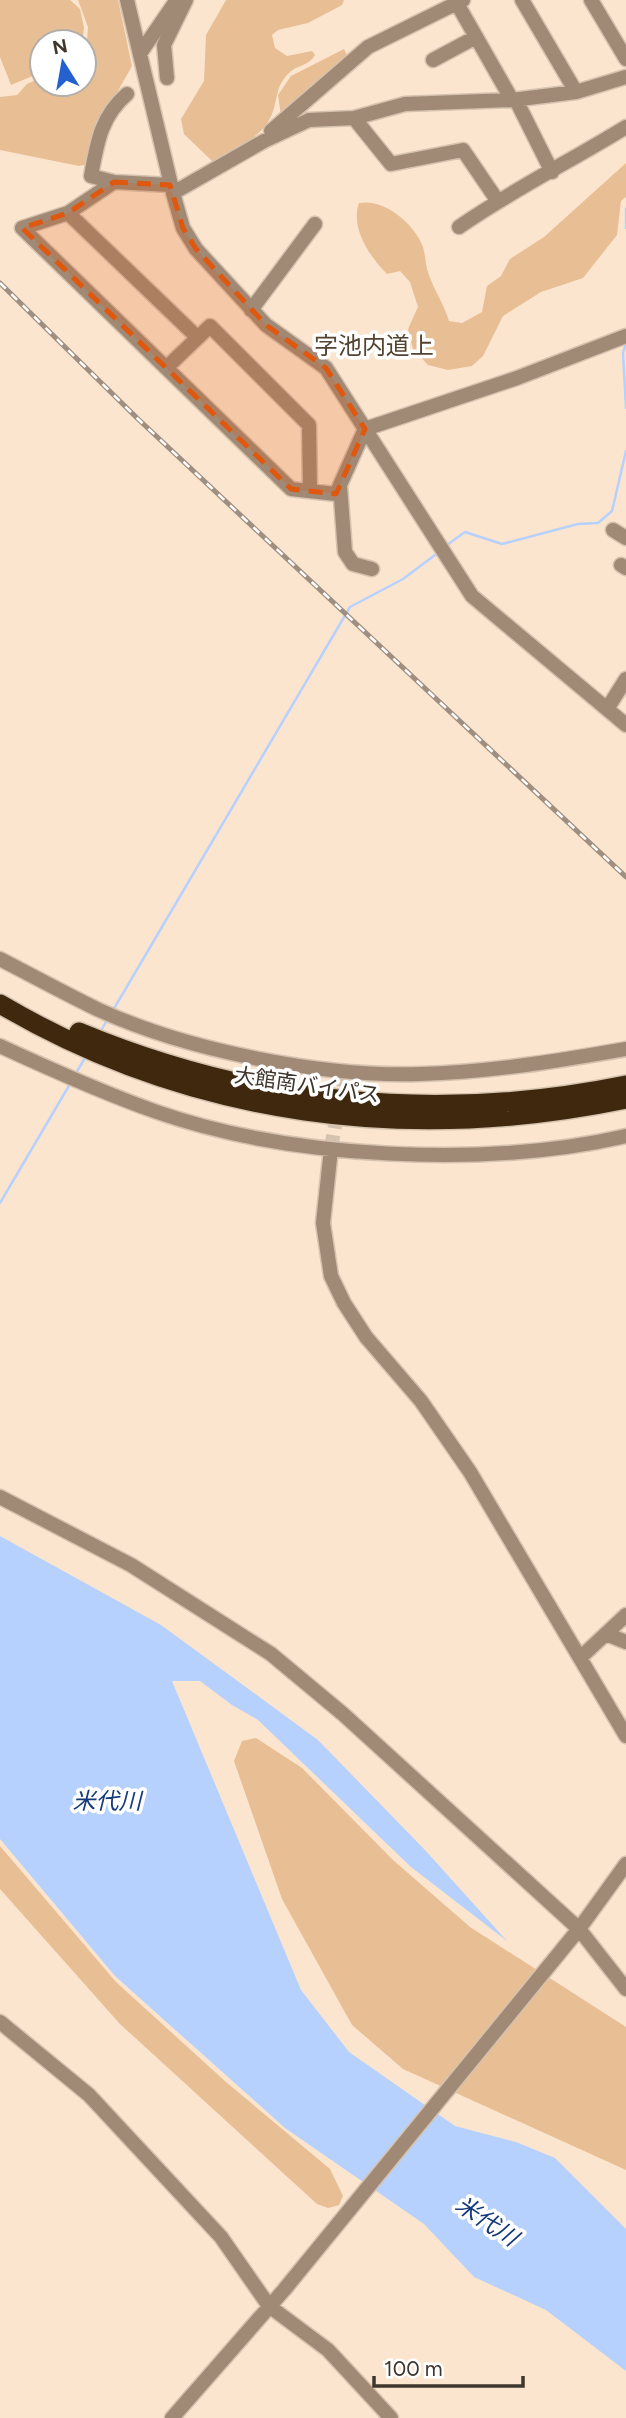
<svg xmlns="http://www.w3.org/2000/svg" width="626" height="2418" font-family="Figtree,'Noto Sans JP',sans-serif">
<rect width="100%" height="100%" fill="#fbe5cf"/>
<!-- green -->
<path fill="#e8be95" d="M0,0H70L80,9L84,28L82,42H42V72L11,85L0,57Z
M78,0H118L132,66L106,112L94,163L79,166L0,150V97L17,95L27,84L42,77V84H84L88,27Z
M226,0H344L342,5L308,23L278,30L272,35L275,48L287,56L312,51L315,55C309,66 297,65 289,73C273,88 279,105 268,122C259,137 235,149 221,160L212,161L184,134L181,119L204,81L206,35Z
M344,49L349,60L281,116L278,95L291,76Z
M626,163V197L621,201L617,235L583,278L541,292L503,316L483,356L472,366L448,370L428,365L413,349L408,329L418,307L410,282L400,271L387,274C370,257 350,228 359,203C384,198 415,224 423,247C426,256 425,266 429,275C434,290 444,304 449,321L462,323L482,312L487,286L501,276L510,259L544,237Z
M256,1738L302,1768L393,1860L470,1927L626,2027V2170L403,2069L352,2025L282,1899L234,1761L242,1741Z
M0,1846L116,1982L226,2082L330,2169L343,2196L339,2205L328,2208L317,2204L120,2024L0,1889Z"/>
<!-- water -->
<path fill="#b6d1fe" d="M0,1536L161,1625L318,1740L425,1850L507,1941L411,1867L258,1720L232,1705L200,1681H172L301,1990L349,2052L455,2126L516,2142L555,2158L626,2229V2371L546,2310L474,2277L424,2224L285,2128L115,1976L0,1839Z"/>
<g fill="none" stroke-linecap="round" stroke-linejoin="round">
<!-- stream -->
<path stroke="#b6d1fe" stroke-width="2.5" d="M626,209V228
M626,343L623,353L626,408
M447,545L465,532L502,544L578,524L598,523L612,511L626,451
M112,1012L350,607L403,579L439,552
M100,1033L107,1020
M75,1075L86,1056
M0,1203L70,1084"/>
<!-- minor-tunnel -->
<path stroke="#d5c2af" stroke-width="14" stroke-dasharray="14 7" stroke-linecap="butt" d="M331,1149L344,1071"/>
<defs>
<path id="minor" d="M127,0L173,193L183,228L196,249L266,325L326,368L472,596L626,725
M455,0L512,100
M522,0L576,92
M591,0L626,59
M141,52L174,4
M433,60L476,37
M167,78L164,45L186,0
M127,94C101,116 97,143 91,176L114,182L170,185
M516,100L552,172
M354,118L391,164L463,150L497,200
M271,131L368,47L463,0
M114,182L68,213L22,228L291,489L336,494L365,429
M173,193L264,141L309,120L354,118L405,104L512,100L576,92L626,77
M68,213L197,337
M459,227C512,190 571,161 626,127
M251,310L315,224
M166,368L210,326L309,425L310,489
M365,429L517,378L626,336
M340,486L345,552L353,564L372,569
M613,530L626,538
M621,565L626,568
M607,709L626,679
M0,959C33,976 66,994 99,1010C189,1051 322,1077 420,1074C490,1072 558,1061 626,1049
M0,1046C52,1070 103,1093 157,1112C292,1159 487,1168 626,1136
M331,1149L323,1223L331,1276L344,1303L366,1337L421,1401L470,1472L626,1736
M0,1497L131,1565L271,1654L343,1714L579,1929L626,1989
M606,1634L626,1642
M581,1657L626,1615
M0,2022L89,2095L221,2237L269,2306L328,2350L391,2418
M172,2418L284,2290L579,1929L626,1864"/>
<path id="highway" d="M0,1004C192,1117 409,1144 626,1099
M79,1032C255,1105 439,1123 626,1085"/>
</defs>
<!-- minor casing -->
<use href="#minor" stroke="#d5c2af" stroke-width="17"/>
<!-- highway casing -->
<use href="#highway" stroke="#d5c2af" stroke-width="22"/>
<!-- minor -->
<use href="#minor" stroke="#a08a76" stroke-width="14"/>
<!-- highway -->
<use href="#highway" stroke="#3f280e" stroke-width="19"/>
<defs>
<path id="rail" d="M0,283L137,418L626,877"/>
</defs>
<!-- rail casing -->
<use href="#rail" stroke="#9f8f80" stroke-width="5"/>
<!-- rail -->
<use href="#rail" stroke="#fff" stroke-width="2.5" stroke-dasharray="8" stroke-linecap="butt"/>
</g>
<!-- marked area -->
<path fill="#e0570e" fill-opacity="0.2" stroke="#e0570e" stroke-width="5" stroke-dasharray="14 9" stroke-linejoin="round" d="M114,182L170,185L183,228L196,249L266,325L326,368L365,429L336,494L291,489L22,228L68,213Z"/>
<g text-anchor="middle" stroke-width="7" stroke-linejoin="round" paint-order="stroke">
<!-- street labels -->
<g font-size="21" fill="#3f362d" stroke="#fff">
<text transform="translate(307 1085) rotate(8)" y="7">大館南バイパス</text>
</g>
<!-- water labels -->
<g font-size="23" font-style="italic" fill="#15397a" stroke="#fff">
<text x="107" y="1809">米代川</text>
<text transform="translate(487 2221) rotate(34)" y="8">米代川</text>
</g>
<!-- quarter labels -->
<g font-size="24" fill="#554331" stroke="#fff">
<text x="374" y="354">字池内道上</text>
</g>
</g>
<!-- north arrow -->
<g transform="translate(63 63) rotate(349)"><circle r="33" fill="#ffffff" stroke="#b2afab" stroke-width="2"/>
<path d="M0-5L12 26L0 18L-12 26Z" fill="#2461ce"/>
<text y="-10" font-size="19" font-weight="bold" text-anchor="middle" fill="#3f362d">N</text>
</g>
<!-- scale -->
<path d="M374 2376v10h149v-10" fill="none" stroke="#3f362d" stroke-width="3.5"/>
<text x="384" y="2376" font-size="21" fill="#3f362d" stroke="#ffffff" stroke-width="5" paint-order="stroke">100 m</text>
</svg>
